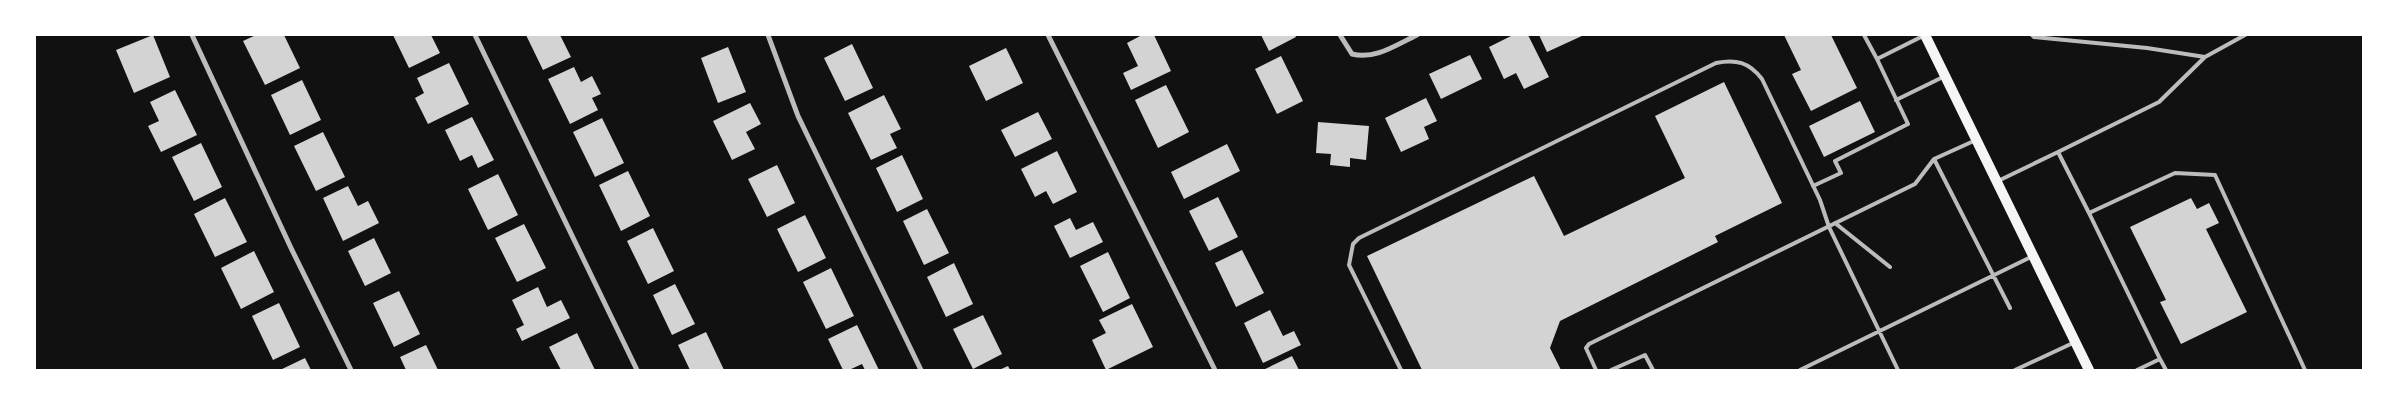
<svg xmlns="http://www.w3.org/2000/svg" width="2398" height="405" font-family="'DejaVu Sans',sans-serif">
<rect width="100%" height="100%" fill="#111"/>
<!-- building -->
<path fill="#d3d3d3" d="M153,35L170,77L134,93L116,50Z
M256,35H284L300,68L265,85L243,41Z
M393,35H431L440,53L409,68Z
M526,35H560L571,57L543,70Z
M1142,35H1154L1171,71L1131,90L1123,73L1138,66L1127,43Z
M1261,35H1295L1296,37L1269,51Z
M1513,35H1528L1549,77L1524,89L1516,73L1504,79L1489,47Z
M1539,35H1584L1547,52Z
M1784,35H1831L1857,88L1811,111L1792,74L1801,70Z
M852,44L873,88L845,101L824,58Z
M728,47L746,92L718,103L701,58Z
M1006,48L1023,83L986,101L969,66Z
M1470,55L1482,79L1441,99L1429,74Z
M1281,56L1303,101L1277,114L1255,69Z
M449,63L469,104L428,124L415,98L424,93L417,78Z
M574,67L581,82L592,76L601,94L592,98L598,110L570,124L548,79Z
M302,80L321,120L290,135L271,95Z
M1724,82L1782,203L1715,236L1718,242L1560,321L1550,348L1561,370H1422L1367,256L1534,176L1564,236L1685,178L1655,116Z
M1166,85L1189,132L1158,148L1135,100Z
M175,90L197,135L161,152L148,126L159,121L150,102Z
M884,95L901,129L890,134L897,148L871,160L848,113Z
M1426,98L1437,121L1424,127L1429,139L1401,152L1385,118Z
M1860,101L1875,132L1824,157L1809,126Z
M750,103L761,124L746,132L755,149L732,160L713,121Z
M1038,112L1052,139L1015,157L1001,130Z
M472,117L494,160L478,168L472,155L460,161L445,130Z
M602,118L624,163L595,177L573,132Z
M1318,122L1369,126L1366,160L1350,158V167L1330,165L1331,154L1316,153Z
M323,132L345,177L316,191L294,146Z
M201,143L222,187L194,201L172,157Z
M1227,144L1240,171L1184,199L1171,172Z
M1057,151L1077,192L1053,204L1046,191L1035,197L1021,169Z
M902,155L923,199L897,212L876,168Z
M777,165L795,203L767,217L748,179Z
M628,171L650,216L621,231L599,185Z
M498,174L518,215L488,230L468,189Z
M348,186L358,206L368,201L379,223L343,241L323,198Z
M1218,197L1238,237L1209,251L1189,211Z
M225,198L247,242L215,257L194,214Z
M2191,198L2197,209L2209,203L2219,223L2206,229L2247,312L2181,344L2160,302L2166,300L2130,227Z
M927,209L949,253L924,265L903,221Z
M805,215L826,258L798,272L777,229Z
M1070,218L1076,230L1093,222L1103,242L1070,258L1054,226Z
M524,224L546,268L517,282L495,238Z
M653,228L674,271L648,284L627,241Z
M374,238L391,273L365,286L348,251Z
M1242,250L1264,293L1236,307L1215,263Z
M254,251L274,292L241,309L221,268Z
M1108,252L1130,298L1103,312L1080,266Z
M954,263L973,304L946,317L927,277Z
M831,268L854,316L826,329L803,282Z
M675,284L695,324L672,335L653,295Z
M538,287L547,307L561,300L570,318L522,341L516,329L524,325L512,300Z
M399,291L420,334L394,347L373,303Z
M279,303L300,347L273,360L252,316Z
M1132,304L1153,347L1106,370L1092,340L1106,333L1099,320Z
M1270,310L1283,336L1294,331L1301,345L1263,363L1244,323Z
M983,315L1002,354L973,369L953,329Z
M857,325L879,370H865L862,364L849,370H843L828,339Z
M706,332L724,370H690L678,345Z
M577,333L595,370H561L549,347Z
M426,345L438,370H406L400,357Z
M1292,356L1299,370H1263Z
M305,358L311,370H280Z
M1008,366L1010,370H999Z"/>
<g fill="none" stroke-linecap="round" stroke-linejoin="round">
<!-- service -->
<path stroke="#bcbcbc" stroke-width="4" d="M1864,35L1877,59L1923,36
M2032,35L2034,37L2147,48L2205,57
M1896,100L1943,77
M2058,152L2159,102L2205,57L2245,35
M1934,159L2010,308
M1998,181L2058,152L2089,213
M1813,186L1841,173L1835,161L1908,124L1877,59
M1835,223L1890,267
M2160,359L2166,370
M1401,370L1349,265L1353,244L1359,238L1716,63C1736,59 1749,62 1762,79L1820,200L1829,227L1898,370
M1596,370L1586,348L1589,344L1915,184L1934,159L1976,140
M1611,370L1645,355L1653,370
M1800,370L2033,256
M2015,370L2073,343
M2137,370L2160,359L2089,213L2175,173L2215,175L2305,370"/>
<!-- minor -->
<path stroke="#bcbcbc" stroke-width="5" d="M192,35L291,248L351,370
M475,35L637,370
M768,35L798,116L921,370
M1048,35L1215,370
M1340,35L1352,54C1375,60 1396,45 1417,35"/>
<!-- secondary -->
<path stroke="#f5f5f5" stroke-width="10" d="M1925,35L2089,370"/>
</g>
<!-- border -->
<rect width="2398" height="405" fill="none" stroke="#ffffff" stroke-width="72"/>
</svg>
